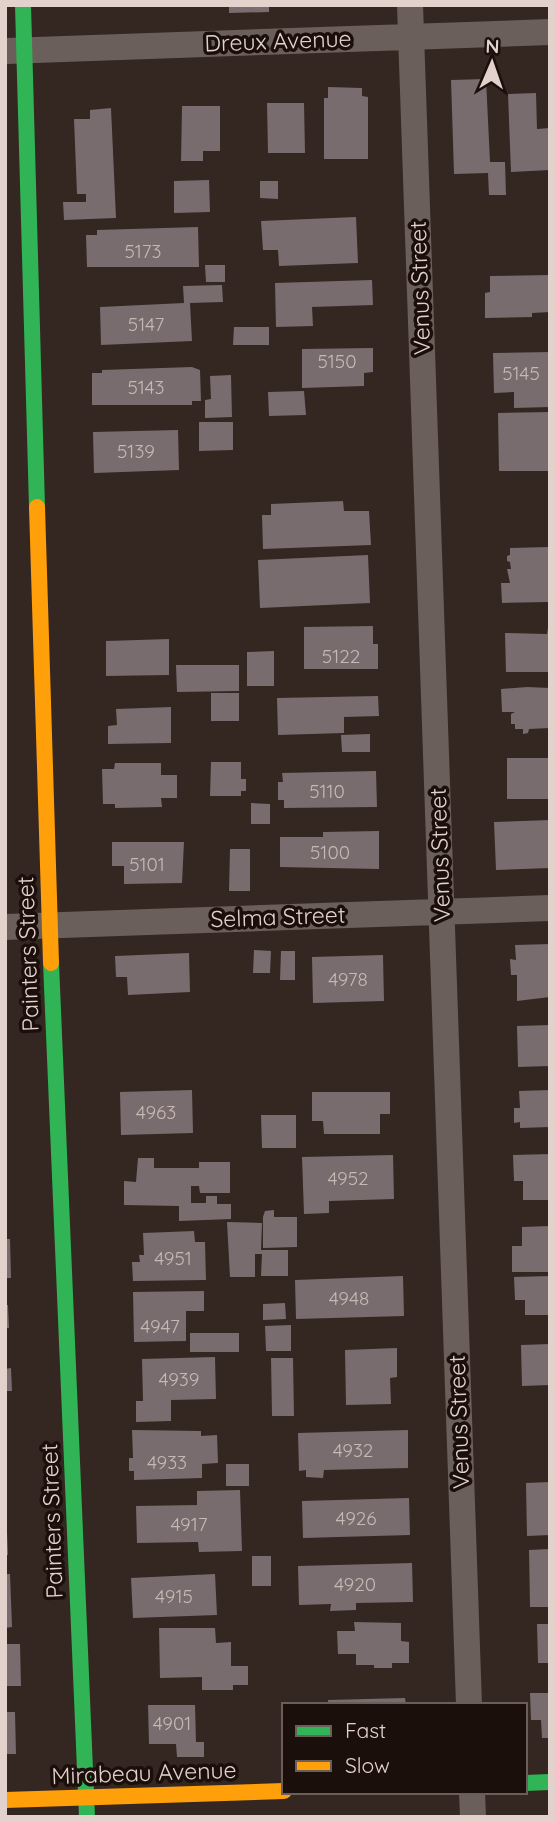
<svg xmlns="http://www.w3.org/2000/svg" width="555" height="1822" font-family="Quicksand,sans-serif">
<rect width="100%" height="100%" fill="#342621"/>
<!-- building -->
<path fill="#786c6f" d="M229,5H269V12L229,13Z
M486,79L490,162H505L506,195H489L488,173L454,174L451,80Z
M328,87L362,88V96L368,97V159H324V98H328Z
M536,93L537,129L550,128V170L511,172L508,94Z
M267,103H304L305,153H268Z
M182,106H220V151H203V161H181Z
M111,108L116,218L64,220L63,202H86V194H77L74,119H90V110Z
M209,180L210,212L174,213V181Z
M260,181H278V199L260,198Z
M356,217L358,263L279,266L278,250H263L261,221Z
M198,227L199,267H87L86,235H97V230Z
M205,265H225V282H206Z
M550,275V312L532,313V317L485,318V293L490,292V276Z
M372,280L373,305L312,307L313,326L276,327L275,283Z
M222,285L223,302L190,303L192,341L101,345L100,307L184,303L183,286Z
M234,327H269V345H233Z
M373,348V372L364,373V386L302,388V349Z
M550,352V407L514,408V392L494,393L493,353Z
M192,367L200,370L201,401H192V405H92V373H102V370Z
M231,375L232,417L205,418V400L211,399L210,376Z
M304,391L306,415L269,416L268,392Z
M550,412V471H499L498,413Z
M199,422H233V450L199,451Z
M178,430L179,470L94,473L93,432Z
M343,501L344,511H369L371,545L263,549L262,515H271V504Z
M549,547V602L502,603L501,583H510L507,569H511L510,562L507,561V556L510,555V548Z
M368,555L370,603L260,608L258,560Z
M373,626V644H378V669H304V627Z
M548,628L550,672H506L505,633L547,634Z
M169,639V675L106,676V641Z
M274,651V686H247V652Z
M176,665H239V691L177,692Z
M527,687L550,688V728L529,729L528,733L523,734V729H515V724H511V714L515,712H502L501,689Z
M211,693H239V721H211Z
M378,696L379,716L344,717V733L278,735L277,698Z
M171,707V743L108,744V726L117,725L116,709Z
M370,734V752H342L341,735Z
M507,758H550V799H507Z
M211,762H241V779H246V791H241V796H210Z
M115,763H161V775H177V798H161L162,807L115,808V804H103L102,769H114Z
M376,771L377,807L284,808V800H278V782H283L282,773Z
M251,803L270,804V824H251Z
M550,820V868L496,870L494,822Z
M379,831V869L280,867V837H323V832Z
M112,842H184L182,883L124,884V866H112Z
M230,849H250V891H229Z
M550,944V997L517,1001V975H511L510,959L516,960L515,945Z
M254,950L271,951L270,973H253Z
M281,951H295V980H280Z
M189,953L190,992L128,995L127,977H116L115,956Z
M383,955L384,1001L313,1003L312,957Z
M550,1025V1066L518,1067L517,1026Z
M192,1090L193,1133L121,1135L120,1092Z
M550,1090V1127L520,1128V1122L514,1123V1108H520L519,1091Z
M312,1092H390V1114H380V1134H324L323,1121H312Z
M261,1115H296V1148H262Z
M550,1154V1200H523V1181H514L513,1155Z
M393,1155L394,1199L329,1201V1213L304,1214L302,1157Z
M138,1158H154V1168H199V1162H230V1193H200L199,1186H191V1203H206V1196H217V1204H231V1219L179,1221V1206L124,1205V1181L136,1182Z
M274,1210V1217H297V1247L263,1248V1217L265,1211Z
M227,1222L262,1223L261,1250H288V1276H261L262,1254H255V1277H230Z
M550,1226V1272H512V1246H522V1227Z
M194,1231L195,1242H205L206,1280L133,1281L132,1262H140L139,1255H144L143,1233Z
M5,1239H10L11,1278H5Z
M403,1276L404,1316L296,1319L295,1280Z
M550,1276V1315H525V1300H515L514,1277Z
M204,1291V1311H186V1341L134,1342L133,1292Z
M285,1303L286,1319L263,1320V1304Z
M5,1305H8L9,1328H5Z
M291,1325V1351H266L265,1326Z
M190,1333H239V1352H190Z
M550,1344V1385L522,1386L521,1345Z
M397,1348V1377L390,1378L391,1404L346,1405L345,1350Z
M215,1357L216,1399L171,1400V1421L136,1422V1401H143L142,1359Z
M271,1358H293L294,1416H272Z
M11,1368L12,1391H5V1369Z
M132,1430L201,1431V1436L217,1435L218,1463L202,1464V1478L134,1480V1471H129V1458H133Z
M408,1430V1468L324,1470L323,1478L306,1477V1470L299,1471L298,1433Z
M226,1464H249V1486H226Z
M550,1482V1535L527,1536L526,1483Z
M240,1490L242,1551L199,1552L198,1542L137,1543L136,1506L197,1505V1491Z
M409,1498L410,1535L303,1538L302,1501Z
M5,1532H7L8,1555H5Z
M550,1549V1607H530L529,1550Z
M252,1556H271V1586H252Z
M412,1563L413,1602L356,1603V1610L330,1611L331,1604L299,1605L298,1566Z
M5,1574H10L12,1627L5,1628Z
M215,1574L217,1615L133,1618L131,1578Z
M354,1622L401,1623V1641L409,1642V1663H392V1668H374V1665H356V1654H338L337,1631H355Z
M537,1624H550V1663H538Z
M159,1628H215L216,1643L231,1642V1666H248V1685H233V1690H202V1677L160,1678Z
M5,1644H20L21,1686H5Z
M530,1693H550V1738H542L541,1720H531Z
M405,1698L406,1705H328V1700Z
M148,1705H195L196,1742H204V1757H177L176,1744H149Z
M5,1712H15L16,1754H5Z"/>
<g fill="none" stroke-linecap="round" stroke-linejoin="round">
<!-- street -->
<path stroke="#6a5f5a" stroke-width="26" d="M410,5L469,1705
M7,51L550,32
M5,927L550,908
M472,1792L473,1817"/>
<!-- fast -->
<path stroke="#30b455" stroke-width="16" d="M23,5L37,507
M51,963L87,1817
M525,1783L550,1782"/>
<!-- slow -->
<path stroke="#ff9f0a" stroke-width="16" d="M37,507L51,963
M5,1800L284,1791"/>
</g>
<g text-anchor="middle" stroke-width="7" stroke-linejoin="round" paint-order="stroke">
<!-- number labels -->
<g font-size="19" fill="#c8b8b4">
<text x="143" y="258">5173</text>
<text x="146" y="331">5147</text>
<text x="337" y="368">5150</text>
<text x="521" y="380">5145</text>
<text x="146" y="394">5143</text>
<text x="136" y="458">5139</text>
<text x="341" y="663">5122</text>
<text x="327" y="798">5110</text>
<text x="330" y="859">5100</text>
<text x="147" y="871">5101</text>
<text x="348" y="986">4978</text>
<text x="156" y="1119">4963</text>
<text x="348" y="1185">4952</text>
<text x="173" y="1265">4951</text>
<text x="349" y="1305">4948</text>
<text x="160" y="1333">4947</text>
<text x="179" y="1386">4939</text>
<text x="353" y="1457">4932</text>
<text x="167" y="1469">4933</text>
<text x="356" y="1525">4926</text>
<text x="189" y="1531">4917</text>
<text x="355" y="1591">4920</text>
<text x="174" y="1603">4915</text>
<text x="172" y="1730">4901</text>
</g>
<!-- street labels -->
<g font-size="23" fill="#e3d1cb" stroke="#1b0f0b">
<text transform="translate(278 41) rotate(-2)" y="8">Dreux Avenue</text>
<text transform="translate(420 288) rotate(-92)" y="8">Venus Street</text>
<text transform="translate(440 855) rotate(-92)" y="8">Venus Street</text>
<text transform="translate(278 917) rotate(-2)" y="8">Selma Street</text>
<text transform="translate(28 954) rotate(-92)" y="8">Painters Street</text>
<text transform="translate(459 1422) rotate(-92)" y="8">Venus Street</text>
<text transform="translate(52 1521) rotate(-92)" y="8">Painters Street</text>
<text transform="translate(144 1773) rotate(-2)" y="8">Mirabeau Avenue</text>
</g>
</g>
<!-- border -->
<rect width="555" height="1822" fill="none" stroke="#e3d1cb" stroke-width="14"/>
<!-- legend -->
<rect x="282" y="1703" width="245" height="91" fill="#1b0f0b" stroke="#6b5d58" stroke-width="2"/>
<rect x="296" y="1726" width="35" height="10" fill="#30b455" stroke="#6b5d58" stroke-width="2"/>
<text x="345" y="1738" font-size="21" fill="#e3d1cb">Fast</text>
<rect x="296" y="1761" width="35" height="10" fill="#ff9f0a" stroke="#6b5d58" stroke-width="2"/>
<text x="345" y="1773" font-size="21" fill="#e3d1cb">Slow</text>
<!-- north arrow -->
<g transform="translate(492 63) rotate(2)" stroke="#1b0f0b" stroke-width="5" paint-order="stroke">
<path d="M0-5L12 26L0 18L-12 26Z" fill="#e3d1cb"/>
<text y="-10" font-size="19" font-weight="bold" text-anchor="middle" fill="#e3d1cb">N</text>
</g>
</svg>
